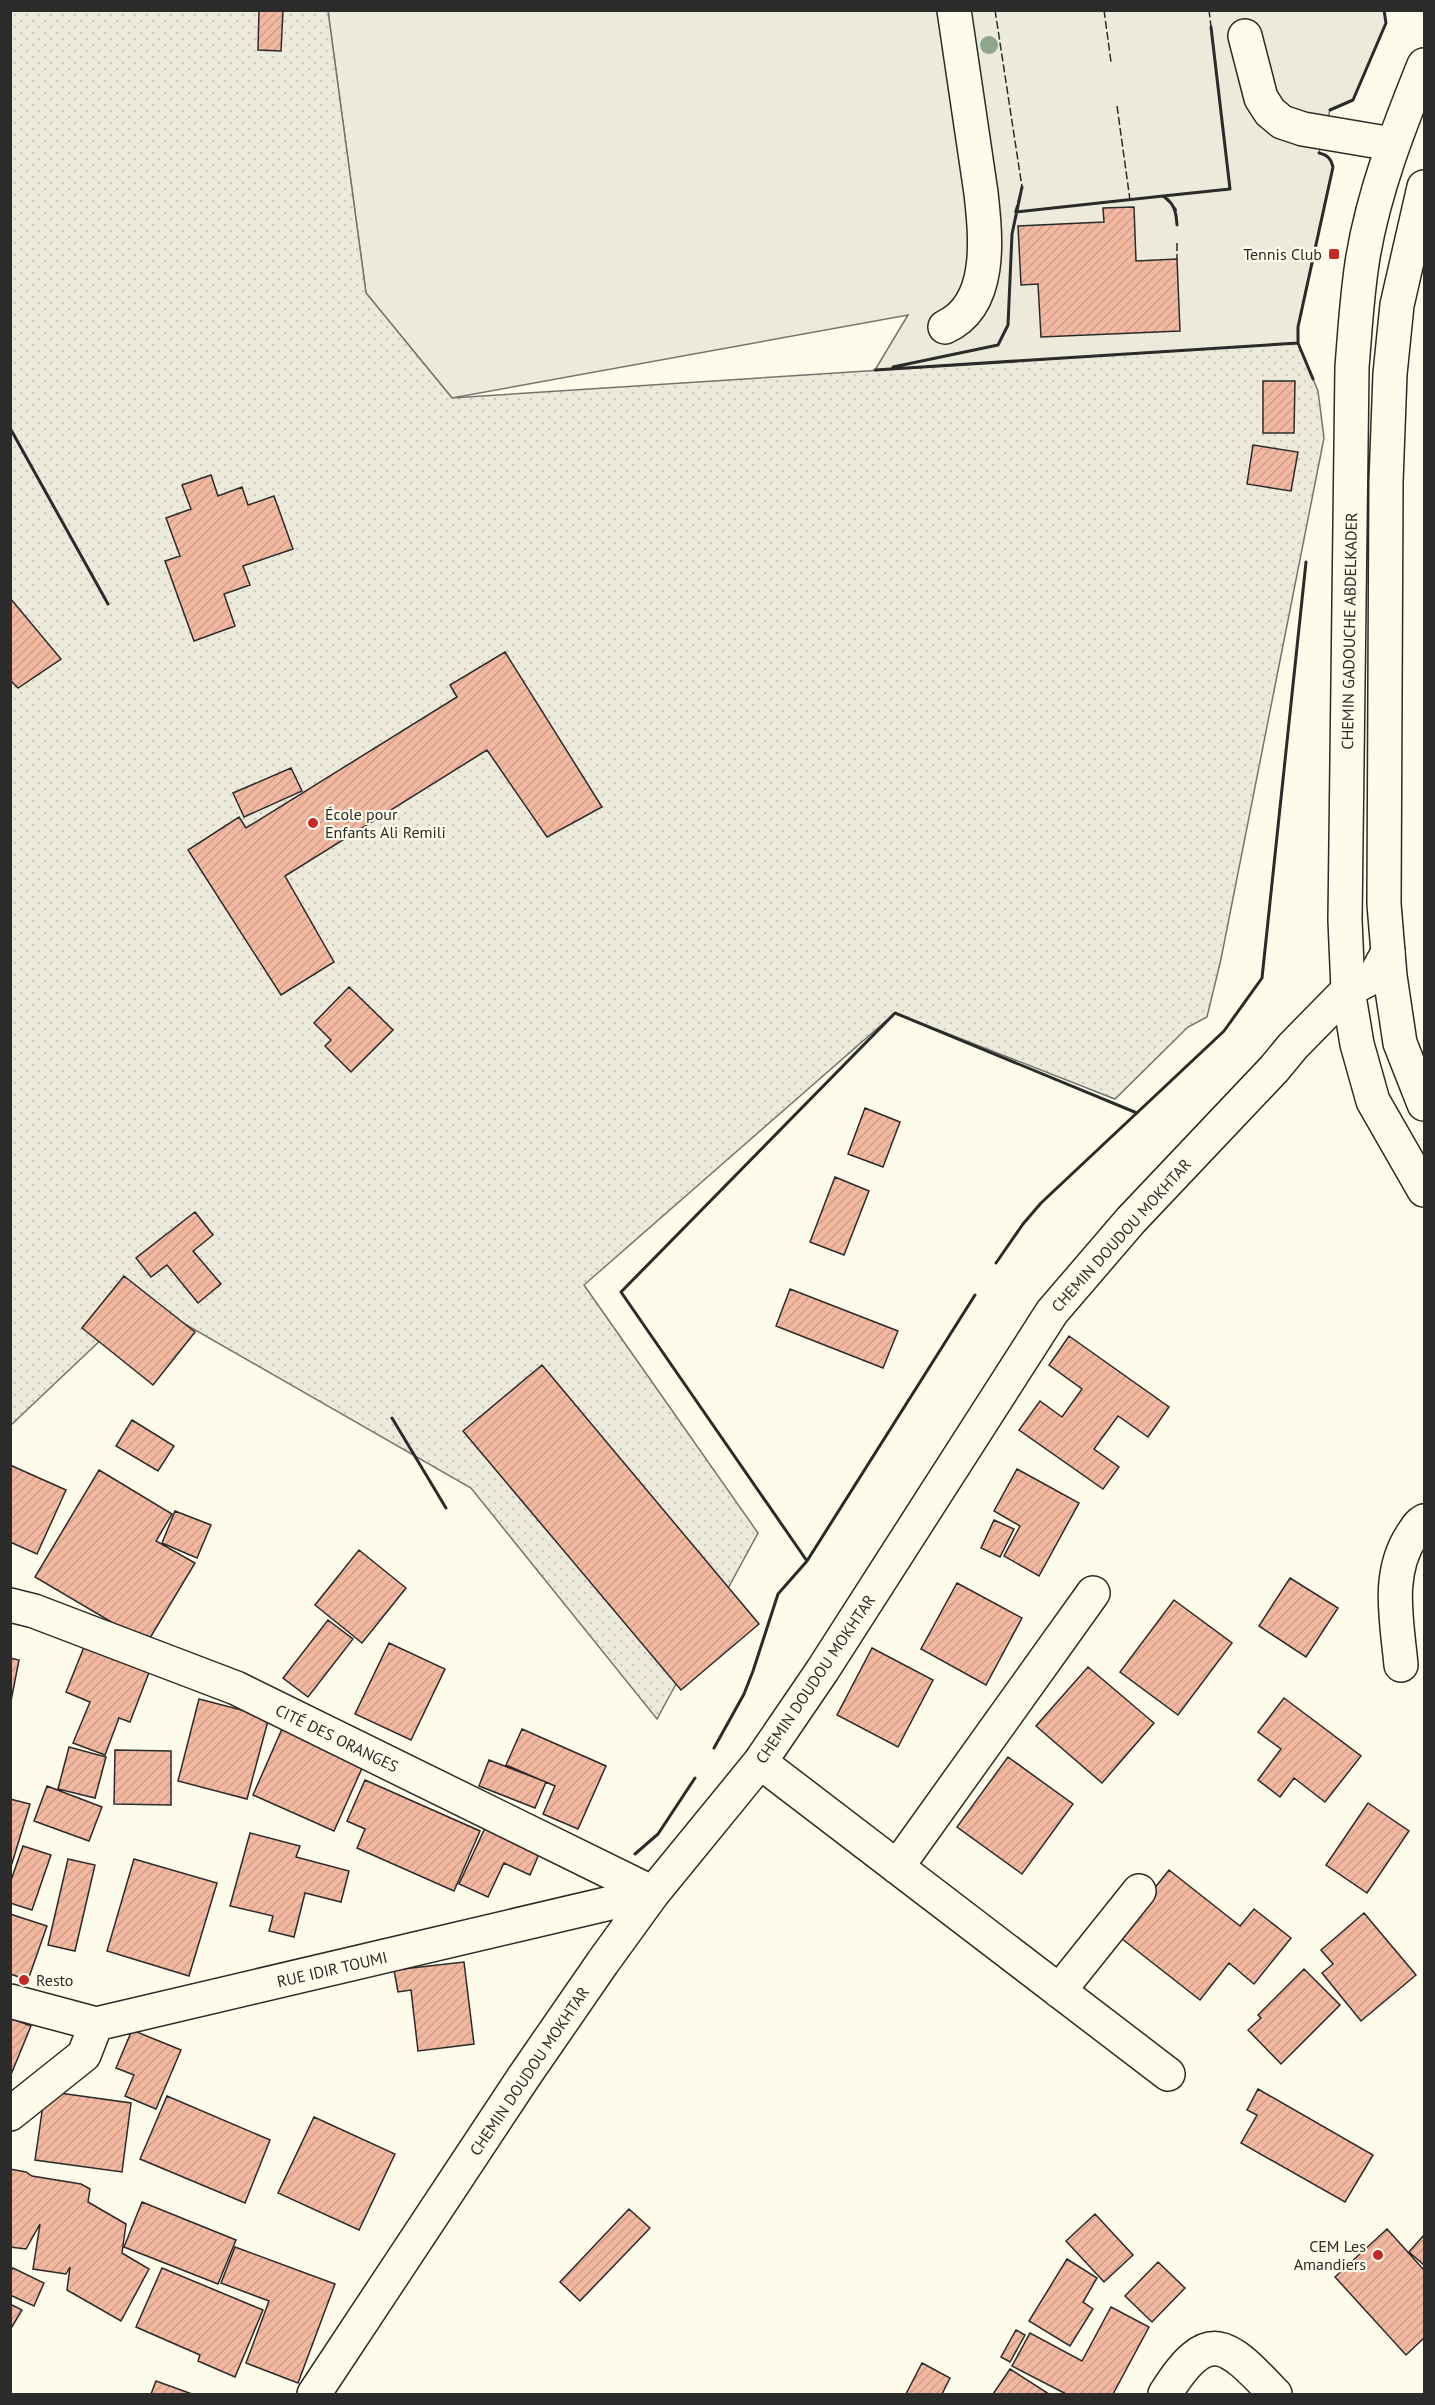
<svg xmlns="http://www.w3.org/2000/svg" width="1435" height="2405" font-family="'PT Sans',sans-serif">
<defs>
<pattern id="park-dots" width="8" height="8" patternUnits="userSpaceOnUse" patternTransform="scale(1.5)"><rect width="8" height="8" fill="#ecebdb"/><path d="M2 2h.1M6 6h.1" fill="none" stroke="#cbcabc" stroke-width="1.8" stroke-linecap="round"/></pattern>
<pattern id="building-hatch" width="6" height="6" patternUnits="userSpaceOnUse" patternTransform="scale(1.5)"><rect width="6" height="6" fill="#f2b8a0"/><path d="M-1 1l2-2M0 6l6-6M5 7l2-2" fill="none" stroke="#d09e8a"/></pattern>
</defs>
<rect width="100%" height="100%" fill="#fdfbea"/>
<!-- green -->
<path fill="#ecebdb" stroke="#74746e" stroke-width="1.5" d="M1384,10L1386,23L1353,100L1330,110L1319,153C1328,156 1330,158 1333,167L1302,307L1298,327V343L875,370L908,315L452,398L366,293L328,11Z"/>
<!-- park -->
<path fill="url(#park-dots)" stroke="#74746e" stroke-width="1.5" d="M11,11H328L366,293L452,398L1298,343L1318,391L1324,438L1221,959L1207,1017L1188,1027L1115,1099L895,1013L584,1285L758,1533L657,1719L471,1488L143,1300L11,1425Z"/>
<!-- building -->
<path fill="url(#building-hatch)" stroke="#2b2b2b" stroke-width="1.5" d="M259,10H283L281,51L258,50Z
M1134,207L1136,261L1177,259L1180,331L1041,337L1038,284L1021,285L1018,226L1104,222L1103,208Z
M1263,381H1295L1294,433H1263Z
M1253,445L1298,452L1291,491L1247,484Z
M211,475L218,496L242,487L248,505L274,496L293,549L243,566L250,585L224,594L235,626L194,641L165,561L180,556L166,518L191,509L182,485Z
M10,598L61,659L18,688L10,680Z
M505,652L602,807L547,837L487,750L285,876L334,962L281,995L188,850L239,817L246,828L457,697L450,685Z
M291,768L302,791L244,817L233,793Z
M349,987L393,1030L351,1072L325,1046L331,1040L314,1023Z
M865,1108L900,1122L883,1167L848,1154Z
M835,1177L869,1191L844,1255L810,1242Z
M195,1212L213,1235L193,1251L221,1284L198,1303L167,1265L151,1277L136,1258Z
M124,1276L195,1332L153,1385L82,1328Z
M790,1289L898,1331L883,1368L776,1326Z
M1069,1336L1169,1407L1148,1437L1118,1416L1094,1449L1119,1467L1103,1489L1019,1430L1040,1401L1062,1417L1082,1389L1049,1365Z
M542,1365L759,1624L681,1690L463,1431Z
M132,1420L174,1446L158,1471L116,1446Z
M10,1465L66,1490L37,1554L10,1542Z
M1017,1469L1079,1503L1039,1576L1004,1556L1020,1526L994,1511Z
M99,1470L172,1514L156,1541L195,1563L147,1643L35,1577Z
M175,1511L211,1525L197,1558L162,1543Z
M994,1520L1014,1529L1000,1557L981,1548Z
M359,1550L406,1588L362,1643L315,1605Z
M1290,1578L1338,1608L1306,1657L1259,1626Z
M957,1583L1022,1618L986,1685L921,1649Z
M1174,1600L1232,1643L1178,1715L1120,1672Z
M328,1620L353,1639L308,1697L283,1678Z
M88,1637L153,1662L130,1722L119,1718L105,1755L73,1743L90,1702L66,1692Z
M389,1643L445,1669L411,1740L355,1714Z
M872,1648L933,1680L898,1747L837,1715Z
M10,1658L19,1660L10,1706Z
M1088,1667L1154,1723L1102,1783L1036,1726Z
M1284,1698L1361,1756L1325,1802L1294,1778L1280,1797L1258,1780L1281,1749L1258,1732Z
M199,1699L269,1717L247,1799L178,1781Z
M282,1729L363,1766L334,1831L253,1795Z
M522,1729L606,1766L578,1829L543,1814L555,1786L506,1765Z
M69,1747L106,1757L95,1798L58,1789Z
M115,1750L171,1751V1805L114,1804Z
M1008,1757L1073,1804L1022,1874L957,1827Z
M489,1760L546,1782L535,1808L479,1786Z
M365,1780L480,1831L454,1891L357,1848L365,1829L347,1821Z
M47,1786L102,1807L89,1841L34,1821Z
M10,1799L30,1804L10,1870Z
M1368,1803L1409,1831L1367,1893L1326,1865Z
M485,1828L540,1852L530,1875L504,1863L488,1897L459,1884Z
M250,1833L300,1846L296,1857L349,1871L341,1902L305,1893L294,1937L269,1931L273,1916L230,1906Z
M23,1846L51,1855L32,1910L10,1903V1883Z
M68,1859L95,1865L75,1951L48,1945Z
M134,1859L217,1883L189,1976L107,1951Z
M1169,1870L1240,1926L1254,1909L1291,1938L1254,1984L1229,1963L1200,2000L1117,1935Z
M1364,1913L1416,1975L1361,2021L1322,1973L1333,1964L1321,1950Z
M10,1914L47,1926L28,1980L10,1974Z
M464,1962L474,2044L418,2051L411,1990L398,1992L394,1970Z
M1304,1969L1340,2005L1281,2064L1248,2030L1261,2018L1258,2015Z
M10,2018L31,2026L10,2077Z
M132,2030L181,2050L156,2109L125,2096L134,2075L116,2068Z
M1258,2089L1373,2155L1345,2202L1241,2143L1257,2115L1247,2110Z
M45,2091L131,2103L122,2172L35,2160Z
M167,2096L270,2140L245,2203L140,2159Z
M314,2117L395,2154L359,2230L278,2193Z
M10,2169L26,2172L32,2176L81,2184L90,2189L88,2202L126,2224L122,2253L149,2269L121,2321L67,2290L70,2267L66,2274L33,2269L40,2224L26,2249L10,2247Z
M142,2202L236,2240L218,2284L124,2247Z
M629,2209L650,2228L580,2301L560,2282Z
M1095,2214L1133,2255L1104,2282L1066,2241Z
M1387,2229L1424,2270V2338L1406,2355L1335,2277Z
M1424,2235V2265L1409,2252Z
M235,2247L335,2284L298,2383L246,2363L269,2301L221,2283Z
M1067,2259L1097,2278L1083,2302L1093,2309L1070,2346L1029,2321Z
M1158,2262L1185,2288L1152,2322L1125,2296Z
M13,2268L44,2283L34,2306L10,2295V2272Z
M162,2268L263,2310L235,2377L198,2361L200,2355L136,2327Z
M10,2304L22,2310L10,2330Z
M1111,2307L1149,2327L1113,2394H1066L1012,2366L1030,2333L1082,2361Z
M1016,2330L1025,2335L1010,2362L1001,2357Z
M922,2363L950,2378L942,2394H906Z
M1010,2369L1049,2394H993Z
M156,2381L192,2394H151Z"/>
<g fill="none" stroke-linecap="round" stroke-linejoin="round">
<defs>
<path id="minor" d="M1245,36L1261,98L1270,112L1282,122L1303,129L1392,144
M945,327C993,305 986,238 981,193L954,10
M10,1605L34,1611L236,1688L653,1893
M1401,1665C1397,1621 1386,1574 1412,1535C1416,1529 1418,1524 1424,1521
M760,1762L1168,2074
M897,1867L1093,1593
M1059,1991L1139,1891
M10,2001L96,2024L653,1893
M10,2114L84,2055L96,2024
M314,2394L525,2075L603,1962L653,1893L760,1762L822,1671L1052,1312L1131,1220L1274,1069L1293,1046L1348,990L1375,976L1388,952
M1165,2394C1209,2323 1228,2345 1275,2394"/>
<path id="major" d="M1424,65C1399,127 1374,191 1363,257C1357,293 1355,331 1352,367L1345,920L1348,990L1357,1044L1373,1101L1424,1190
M1424,187L1397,305L1390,374L1386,482L1384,904L1390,976L1400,1043L1424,1104"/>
</defs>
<!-- minor casing -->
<use href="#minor" stroke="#2b2b2b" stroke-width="36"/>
<!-- major casing -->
<use href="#major" stroke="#2b2b2b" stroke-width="36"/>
<!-- minor -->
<use href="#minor" stroke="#fdfbea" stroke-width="33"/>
<!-- major -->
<use href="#major" stroke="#fdfbea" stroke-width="33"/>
<!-- fence -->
<path stroke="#2b2b2b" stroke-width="1.5" stroke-dasharray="8 3" stroke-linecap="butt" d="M995,10L1022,187L1015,212L1230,189L1209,10
M1104,10L1111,62
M1117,106L1130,200
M1164,197L1176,209L1177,225
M1177,243V259"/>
<!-- wall -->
<path stroke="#2b2b2b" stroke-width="3" d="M1330,110L1353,100L1386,23L1384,10
M1163,196L1230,189L1211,27
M1016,212L1163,196C1175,204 1176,212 1177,225
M893,367L998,345L1008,325L1012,234L1022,187
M875,370L1298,343
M1313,379L1298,343V327L1333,167C1331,159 1328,155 1319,153
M10,428L108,604
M996,1263L1023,1224L1041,1203L1224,1031L1262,978L1306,562
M392,1418L446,1508
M807,1561L621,1292L895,1013L1137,1113
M714,1748L744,1694L753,1671L778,1594L807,1561L975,1295
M635,1854L658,1834L695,1778"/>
</g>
<!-- trees -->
<circle fill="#8ea78a" cx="989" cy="45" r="9"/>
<!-- markers -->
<g fill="#c62828" stroke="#fdfbea" stroke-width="2">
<rect x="1328" y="248" width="12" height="12" rx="3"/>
<circle cx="313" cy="823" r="6"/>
<circle cx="24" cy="1980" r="6"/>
<circle cx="1378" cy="2255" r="6"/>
</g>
<g text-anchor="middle" stroke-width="4.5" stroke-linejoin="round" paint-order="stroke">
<!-- poi labels -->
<g font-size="16" fill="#2b2b2b" stroke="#fdfbea" text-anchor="end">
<text x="1322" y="260">Tennis Club</text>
<text x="325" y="820" text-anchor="start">École pour<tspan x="325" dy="18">Enfants Ali Remili</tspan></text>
<text x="36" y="1986" text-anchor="start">Resto</text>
<text x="1366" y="2252">CEM Les<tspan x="1366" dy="18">Amandiers</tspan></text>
</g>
<!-- street labels -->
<g font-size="16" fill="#2b2b2b" stroke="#fdfbea">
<text transform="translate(1349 631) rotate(-89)" y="6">CHEMIN GADOUCHE ABDELKADER</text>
<text transform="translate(1121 1235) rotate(-48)" y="6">CHEMIN DOUDOU MOKHTAR</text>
<text transform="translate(815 1679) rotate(-56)" y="6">CHEMIN DOUDOU MOKHTAR</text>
<text transform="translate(337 1738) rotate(26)" y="6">CITÉ DES ORANGES</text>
<text transform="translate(332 1969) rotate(-13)" y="6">RUE IDIR TOUMI</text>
<text transform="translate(529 2071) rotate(-56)" y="6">CHEMIN DOUDOU MOKHTAR</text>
</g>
</g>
<!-- border -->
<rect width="1435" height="2405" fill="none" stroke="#2b2b2b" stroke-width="24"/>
</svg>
